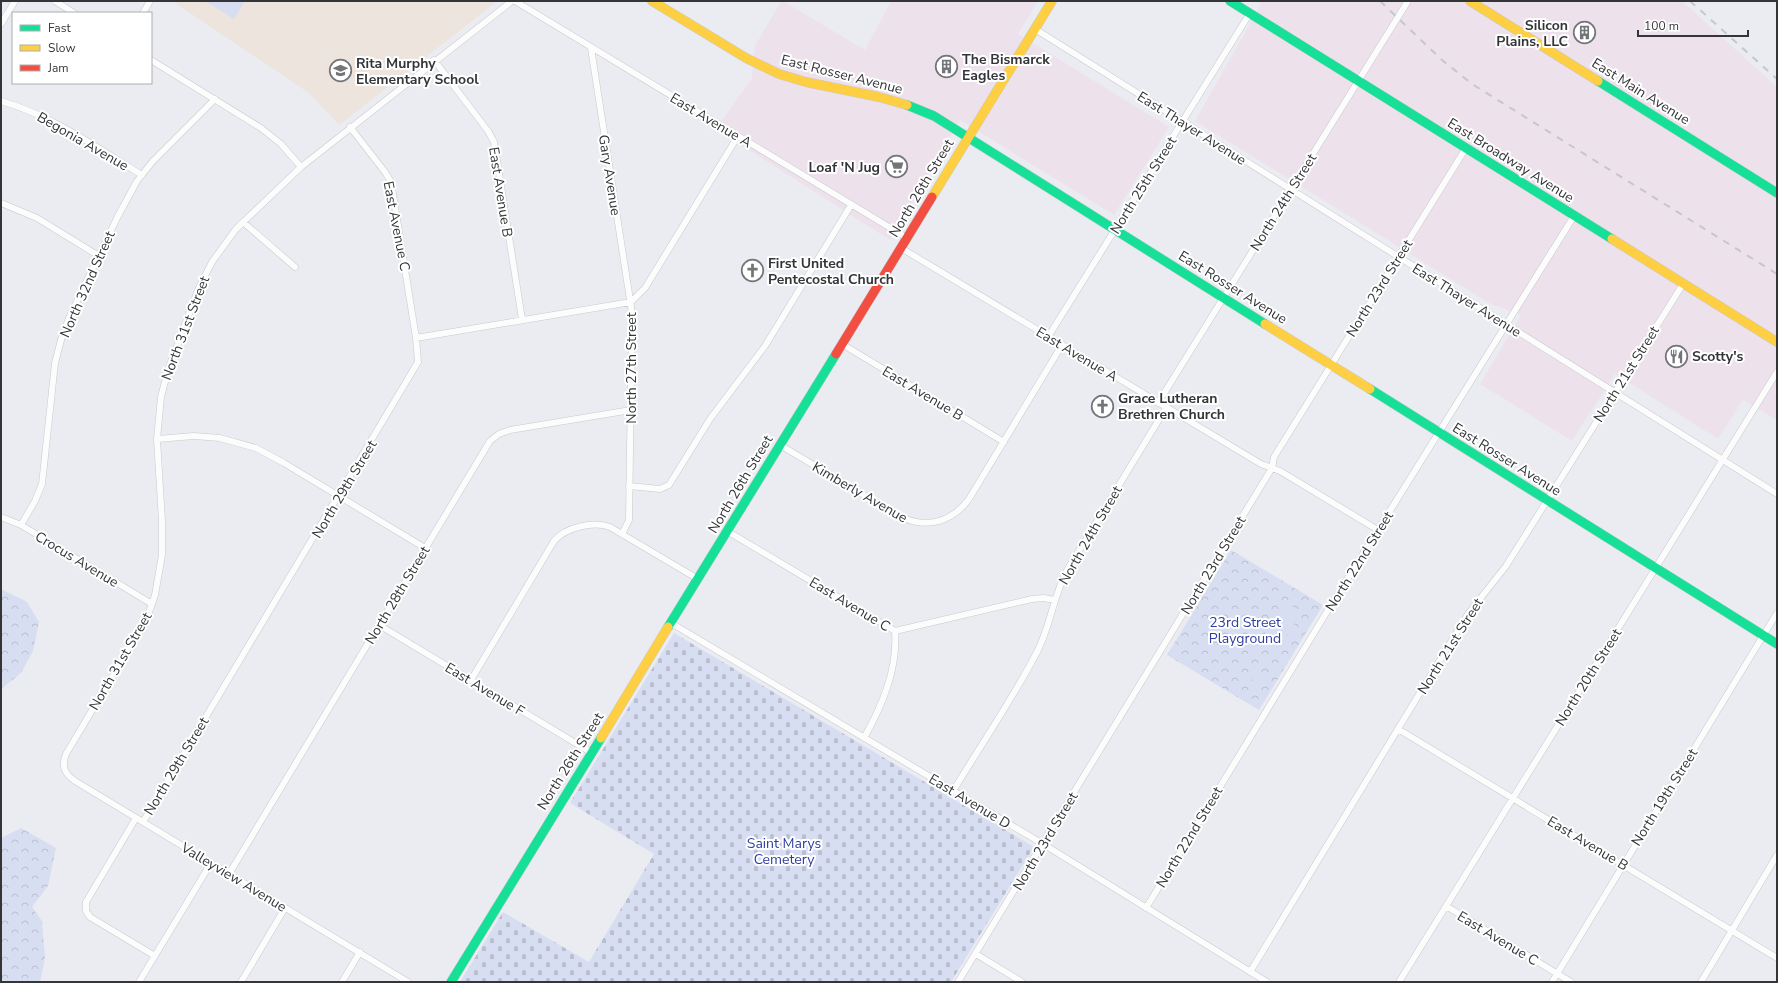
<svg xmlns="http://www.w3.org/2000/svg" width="1778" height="983" font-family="'Nunito Sans',sans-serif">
<defs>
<pattern id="forest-crowns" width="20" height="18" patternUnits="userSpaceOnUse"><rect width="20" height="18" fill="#d7def1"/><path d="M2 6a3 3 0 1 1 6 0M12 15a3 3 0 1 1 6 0" fill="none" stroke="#b9bfcf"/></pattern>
<pattern id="cemetery-stones" width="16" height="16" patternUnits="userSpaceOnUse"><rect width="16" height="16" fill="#d7def1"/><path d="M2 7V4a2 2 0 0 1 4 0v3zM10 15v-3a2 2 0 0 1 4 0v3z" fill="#b9bfcf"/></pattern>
</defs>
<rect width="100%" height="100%" fill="#eaecf1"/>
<!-- commercial -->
<path fill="#ede2ec" d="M781,1H783L865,50L891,1H1038L1018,34L1169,127L1114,215L960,120L890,240L716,129L752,78L755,46Z
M1256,1H1682L1777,87V420L1743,400L1718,439L1615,374L1572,441L1480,384L1521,315L1491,304L1195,121L1261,4Z"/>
<!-- education -->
<path fill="#ede4dd" d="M172,1H495V3L339,125L309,93Z"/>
<!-- forest -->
<path fill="url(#forest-crowns)" d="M1231,550L1323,605L1259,710L1167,655Z
M1,589L27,602L39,622L33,651L21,673L1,689Z
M21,828L56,848L48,886L32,907L42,921L45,958L40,982H1V838Z"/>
<!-- cemetery -->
<path fill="url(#cemetery-stones)" d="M674,633L1034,847L951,982H460L503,912L589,962L654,854L570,803Z"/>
<!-- garden -->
<path fill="#d7def1" d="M205,1H245L234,19Z
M1285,602L1302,612L1280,647L1263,637Z
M1258,671L1267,677L1261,685L1252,680Z"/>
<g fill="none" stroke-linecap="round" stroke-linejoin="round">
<defs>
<path id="street" d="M55,1L74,13
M515,1L907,238
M143,13L150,1
M1,24L15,1
M1035,29L1777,494
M591,48L632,313L629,520L622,534
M151,60L261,128L281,144L301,167
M434,60L488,131L494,142L522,319
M1,101C53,116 96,147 142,175
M1,203L37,218L99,256
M243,222L295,267
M901,248L1261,464L1280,471L1378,530
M1048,337L1250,13
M416,338L631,302L645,288L738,136
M842,344L1004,442
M1158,403L1408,1
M157,439L194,436L220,438L256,448L284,463L425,548
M780,445L901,517C927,529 952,522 969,499L1062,345
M629,486L660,489L669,485L710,419L765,346L851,205
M1,517L21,525L152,604
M21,525L35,501L42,484L55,363L61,340L69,318L118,216L137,181L153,161L215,99
M727,531L895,631L1032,599L1044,598L1054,600
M671,623L1043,844L1267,982
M379,625L592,753
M471,680L554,541C566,527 593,521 610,527L698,579
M1398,729L1777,958
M864,738C882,706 898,669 895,631
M953,791C981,745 1012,700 1037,652C1050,627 1053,598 1066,572L1166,408
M136,818L86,902V911L90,917L155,956
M143,822L418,362L416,338L391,182L385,172L350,127
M229,874L490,441L499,434L510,430L631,410
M1446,906L1571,982
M1146,908L1328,610L1574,216
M976,954L1022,982
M1250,972L1468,614L1506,566L1683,284
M139,982L211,863
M241,982L285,908
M342,982L360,952
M408,982L75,781C65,774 61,767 66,754L137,635L148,615L155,595L162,555V521L157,439L161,397L168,370L198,290L212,262L236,229L301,167L512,1
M958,982L1272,468L1274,457L1466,148
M1399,982L1777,372
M1552,982L1777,613
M1701,982L1777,855"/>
<path id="fast" d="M1230,1L1612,239
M1598,81L1777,193
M907,105L934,116L1265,324
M1370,389L1777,644
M668,627L836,354
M451,982L601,738"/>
<path id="slow" d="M652,1L746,58L779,74L806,82L879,97L907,105
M1470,1L1598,81
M932,197L1052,1
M1612,239L1777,342
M1265,324L1370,389
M601,738L668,627"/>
<path id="jam" d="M836,354L932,197"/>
</defs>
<!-- street casing -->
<use href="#street" stroke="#c8c9cd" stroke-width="7"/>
<!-- fast casing -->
<use href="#fast" stroke="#c8c9cd" stroke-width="10"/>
<!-- slow casing -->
<use href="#slow" stroke="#c8c9cd" stroke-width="10"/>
<!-- jam casing -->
<use href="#jam" stroke="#c8c9cd" stroke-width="10"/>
<!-- street -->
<use href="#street" stroke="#fcfcfd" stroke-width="6"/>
<!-- fast -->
<use href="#fast" stroke="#16e098" stroke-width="9"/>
<!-- slow -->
<use href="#slow" stroke="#ffcf43" stroke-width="9"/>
<!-- jam -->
<use href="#jam" stroke="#f24e42" stroke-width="9"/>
<!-- rail -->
<path stroke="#c6c7c8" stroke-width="2" stroke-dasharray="7 7" stroke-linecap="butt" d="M1380,1L1442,60L1472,84L1777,274
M1690,1L1777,79"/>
</g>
<!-- icons -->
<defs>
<symbol id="building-ring" viewBox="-11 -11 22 22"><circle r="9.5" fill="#fff" stroke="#737579" stroke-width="1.5"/><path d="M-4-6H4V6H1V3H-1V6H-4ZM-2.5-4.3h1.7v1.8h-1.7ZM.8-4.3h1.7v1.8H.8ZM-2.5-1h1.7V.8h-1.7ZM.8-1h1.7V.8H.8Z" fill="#737579"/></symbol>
<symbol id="school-ring" viewBox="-11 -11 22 22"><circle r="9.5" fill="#fff" stroke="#737579" stroke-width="1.5"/><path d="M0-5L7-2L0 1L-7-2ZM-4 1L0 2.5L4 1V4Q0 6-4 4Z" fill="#737579"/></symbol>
<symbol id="supermarket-ring" viewBox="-11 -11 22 22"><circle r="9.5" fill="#fff" stroke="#737579" stroke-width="1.5"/><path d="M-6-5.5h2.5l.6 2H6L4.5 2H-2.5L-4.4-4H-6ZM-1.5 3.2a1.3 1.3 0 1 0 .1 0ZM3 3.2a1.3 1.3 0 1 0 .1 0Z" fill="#737579"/></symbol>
<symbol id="church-ring" viewBox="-11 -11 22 22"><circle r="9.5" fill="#fff" stroke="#737579" stroke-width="1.5"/><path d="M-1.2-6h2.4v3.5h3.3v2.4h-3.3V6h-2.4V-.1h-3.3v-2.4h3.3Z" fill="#737579"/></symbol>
<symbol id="restaurant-ring" viewBox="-11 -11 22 22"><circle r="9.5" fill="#fff" stroke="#737579" stroke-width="1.5"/><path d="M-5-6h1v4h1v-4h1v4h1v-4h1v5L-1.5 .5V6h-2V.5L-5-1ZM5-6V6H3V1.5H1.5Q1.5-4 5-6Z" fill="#737579"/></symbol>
</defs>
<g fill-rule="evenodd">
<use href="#building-ring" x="1572" y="20" width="25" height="25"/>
<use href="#building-ring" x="934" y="54" width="25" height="25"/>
<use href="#school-ring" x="328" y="58" width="25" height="25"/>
<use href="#supermarket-ring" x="884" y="154" width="25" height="25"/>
<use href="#church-ring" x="740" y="258" width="25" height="25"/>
<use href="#restaurant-ring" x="1664" y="344" width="25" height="25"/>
<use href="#church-ring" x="1090" y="394" width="25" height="25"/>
</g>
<g text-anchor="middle" stroke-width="4" stroke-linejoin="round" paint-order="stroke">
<!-- poi labels -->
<g font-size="14" font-weight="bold" fill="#333538" stroke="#fff" text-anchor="start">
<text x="1568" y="30" text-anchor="end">Silicon<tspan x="1568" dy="16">Plains, LLC</tspan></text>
<text x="962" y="64">The Bismarck<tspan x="962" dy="16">Eagles</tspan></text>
<text x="356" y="68">Rita Murphy<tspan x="356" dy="16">Elementary School</tspan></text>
<text x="880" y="172" text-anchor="end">Loaf 'N Jug</text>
<text x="768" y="268">First United<tspan x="768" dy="16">Pentecostal Church</tspan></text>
<text x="1692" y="361">Scotty's</text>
<text x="1118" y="403">Grace Lutheran<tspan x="1118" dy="16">Brethren Church</tspan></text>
</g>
<!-- street labels -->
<g font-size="14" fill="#333538" stroke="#fff">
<text transform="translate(842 74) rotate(14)" y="5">East Rosser Avenue</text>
<text transform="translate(1641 91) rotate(32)" y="5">East Main Avenue</text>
<text transform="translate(711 120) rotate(31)" y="5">East Avenue A</text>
<text transform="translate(1192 128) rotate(32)" y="5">East Thayer Avenue</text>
<text transform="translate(83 141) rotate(30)" y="5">Begonia Avenue</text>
<text transform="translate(1511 160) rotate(32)" y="5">East Broadway Avenue</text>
<text transform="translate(610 175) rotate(81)" y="5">Gary Avenue</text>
<text transform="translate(1143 185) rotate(-58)" y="5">North 25th Street</text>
<text transform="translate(921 188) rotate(-59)" y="5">North 26th Street</text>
<text transform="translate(501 192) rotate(81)" y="5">East Avenue B</text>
<text transform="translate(1283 202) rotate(-58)" y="5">North 24th Street</text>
<text transform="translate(397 226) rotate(79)" y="5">East Avenue C</text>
<text transform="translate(87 284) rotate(-66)" y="5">North 32nd Street</text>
<text transform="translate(1233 287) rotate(32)" y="5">East Rosser Avenue</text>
<text transform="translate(1379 288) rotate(-58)" y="5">North 23rd Street</text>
<text transform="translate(1467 300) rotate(32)" y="5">East Thayer Avenue</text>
<text transform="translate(185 328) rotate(-69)" y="5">North 31st Street</text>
<text transform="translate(1077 354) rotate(31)" y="5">East Avenue A</text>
<text transform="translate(631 368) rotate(-90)" y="5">North 27th Street</text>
<text transform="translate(1626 374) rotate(-58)" y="5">North 21st Street</text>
<text transform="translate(923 393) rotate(31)" y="5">East Avenue B</text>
<text transform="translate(1507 459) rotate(32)" y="5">East Rosser Avenue</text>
<text transform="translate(740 484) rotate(-59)" y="5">North 26th Street</text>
<text transform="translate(344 489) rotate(-59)" y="5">North 29th Street</text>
<text transform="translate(860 492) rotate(30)" y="5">Kimberly Avenue</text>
<text transform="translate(1090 535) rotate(-60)" y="5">North 24th Street</text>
<text transform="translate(77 559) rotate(31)" y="5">Crocus Avenue</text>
<text transform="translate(1359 561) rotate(-58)" y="5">North 22nd Street</text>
<text transform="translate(1213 565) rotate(-59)" y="5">North 23rd Street</text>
<text transform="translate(397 595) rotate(-59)" y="5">North 28th Street</text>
<text transform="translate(850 604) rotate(31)" y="5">East Avenue C</text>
<text transform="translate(1450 646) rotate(-58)" y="5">North 21st Street</text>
<text transform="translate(120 661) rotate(-60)" y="5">North 31st Street</text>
<text transform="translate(1588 677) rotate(-58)" y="5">North 20th Street</text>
<text transform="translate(485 689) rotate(31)" y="5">East Avenue F</text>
<text transform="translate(570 761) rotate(-58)" y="5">North 26th Street</text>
<text transform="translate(176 766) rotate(-59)" y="5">North 29th Street</text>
<text transform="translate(1664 797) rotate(-58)" y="5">North 19th Street</text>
<text transform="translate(970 801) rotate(31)" y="5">East Avenue D</text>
<text transform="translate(1189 837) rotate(-59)" y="5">North 22nd Street</text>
<text transform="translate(1045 841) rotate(-59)" y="5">North 23rd Street</text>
<text transform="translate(1588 843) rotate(31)" y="5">East Avenue B</text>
<text transform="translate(234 877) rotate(31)" y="5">Valleyview Avenue</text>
<text transform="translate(1498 938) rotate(31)" y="5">East Avenue C</text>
</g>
<!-- park labels -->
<g font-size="14" fill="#2f3d9e" stroke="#fff">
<text x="1245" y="627">23rd Street<tspan x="1245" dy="16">Playground</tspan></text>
<text x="784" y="848">Saint Marys<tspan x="784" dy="16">Cemetery</tspan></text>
</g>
</g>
<!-- border -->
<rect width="1778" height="983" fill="none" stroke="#333538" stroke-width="4"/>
<!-- legend -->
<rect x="12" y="12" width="140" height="72" fill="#ffffff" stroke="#adaeaf"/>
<rect x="20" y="25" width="20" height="6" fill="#16e098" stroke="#adaeaf"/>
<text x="48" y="32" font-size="12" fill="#333538">Fast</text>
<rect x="20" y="45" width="20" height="6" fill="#ffcf43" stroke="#adaeaf"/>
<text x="48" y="52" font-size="12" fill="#333538">Slow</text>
<rect x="20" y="65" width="20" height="6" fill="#f24e42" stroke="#adaeaf"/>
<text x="48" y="72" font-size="12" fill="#333538">Jam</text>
<!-- scale -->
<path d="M1638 30v6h110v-6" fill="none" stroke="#333538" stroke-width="2"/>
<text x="1644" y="30" font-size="12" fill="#333538" stroke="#ffffff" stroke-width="3" paint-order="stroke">100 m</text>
</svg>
